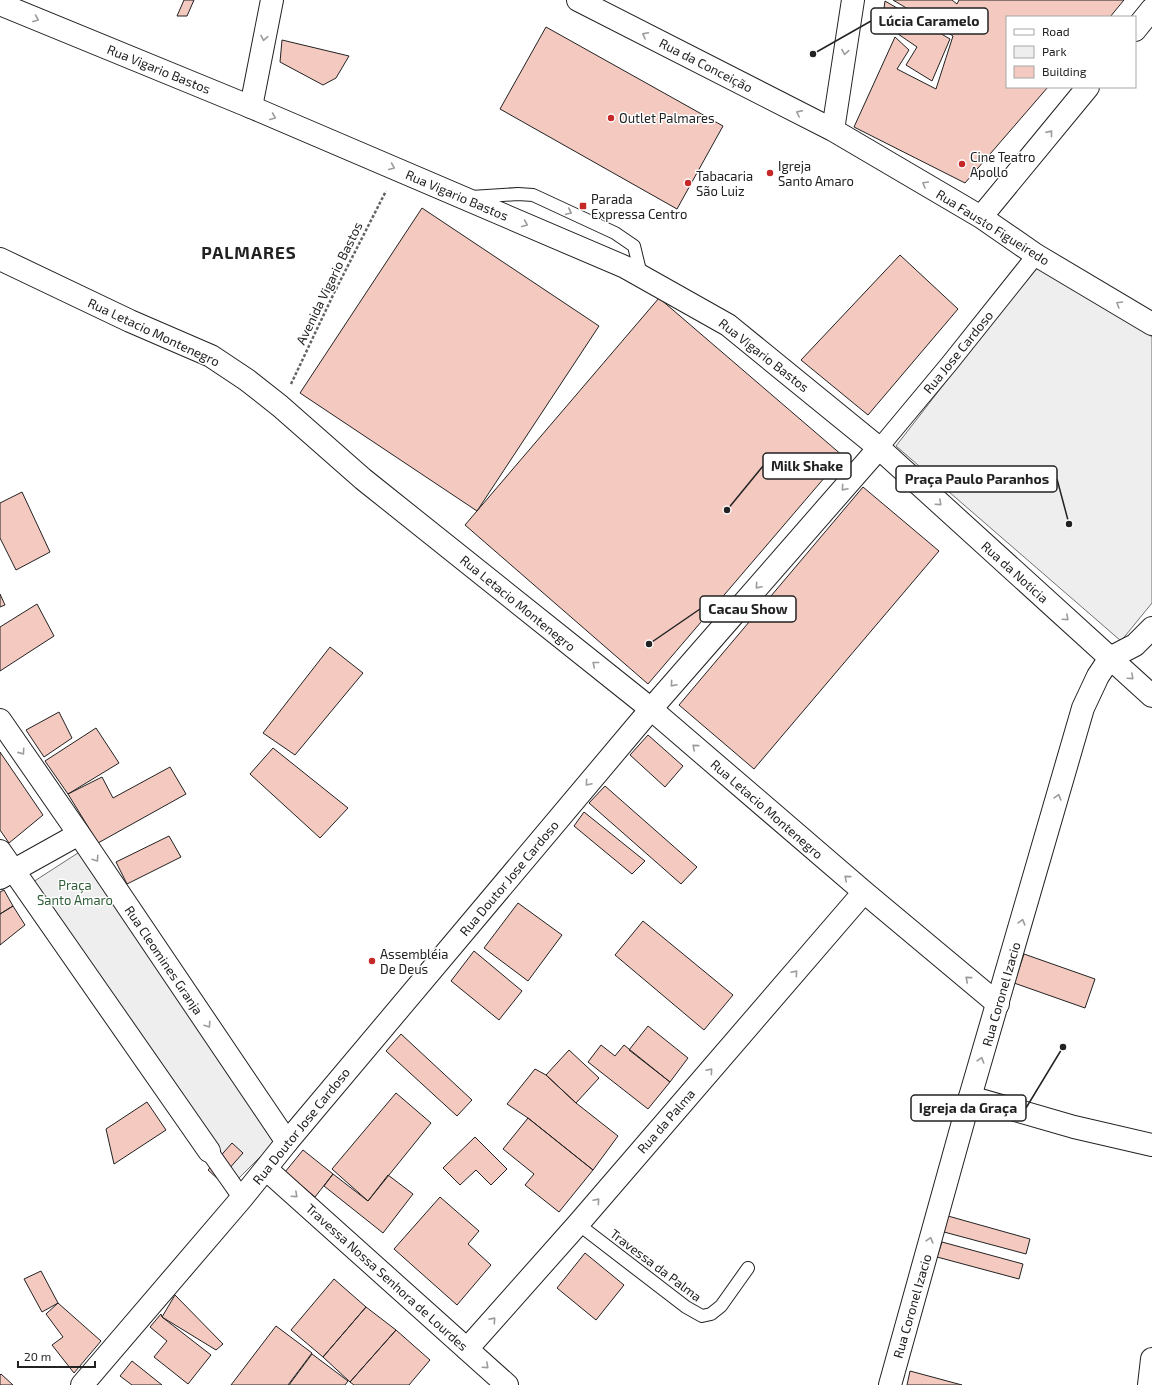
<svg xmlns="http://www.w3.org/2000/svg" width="1152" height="1385" font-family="'Exo 2',sans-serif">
<rect width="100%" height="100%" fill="#fff"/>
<!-- green -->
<path fill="#eee" stroke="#6f6f6f" d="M1038,263L1152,337V603L1121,641L896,446Z
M81,851L274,1143L238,1179L33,882Z"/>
<!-- building -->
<path fill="#f3c9c0" stroke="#222" d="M184,0H194L187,16H177Z
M893,0H952L957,4L959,0H1124L1110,17H1007V87H1048L965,183L854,127L895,37L909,50L897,69L936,89L953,36Z
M885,1L950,39L932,81L906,65L917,47L882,23Z
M546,27L723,126L677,209L500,109Z
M282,40L349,56L336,78L323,85L280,62Z
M422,208L599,326L477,511L300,393Z
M900,255L958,309L868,415L801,360Z
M659,298L843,456L648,684L465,525Z
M863,487L939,551L754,769L679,705Z
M22,492L50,552L16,570L0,538V503Z
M0,594L5,605L0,607Z
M37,604L54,636L0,671V627Z
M330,647L363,673L295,755L263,733Z
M59,712L72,738L44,757L26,730Z
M96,728L119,763L68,794L45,761Z
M648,735L683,766L665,787L630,755Z
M273,748L348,808L320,838L250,774Z
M0,752L43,815L9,843L0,830Z
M170,767L186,794L98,843L68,794L102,777L113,798Z
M605,786L697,867L681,884L589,803Z
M584,812L645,861L632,874L574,826Z
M169,836L181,857L127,884L116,862Z
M4,890L13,906L0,914V892Z
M518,903L562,935L528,981L484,948Z
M13,906L25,925L0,945V914Z
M643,921L733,995L704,1030L615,955Z
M474,951L522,991L499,1020L451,981Z
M1024,954L1095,979L1085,1008L1014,983Z
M648,1026L688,1058L670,1082L629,1050Z
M401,1034L472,1100L457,1116L386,1051Z
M601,1045L615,1056L624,1045L670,1082L648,1109L588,1062Z
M569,1050L599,1078L576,1103L546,1075Z
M535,1069L546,1075L576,1103L618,1136L593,1170L528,1118L507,1104Z
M396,1093L431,1123L368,1201L332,1169Z
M147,1102L166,1130L114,1164L106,1129Z
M528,1118L593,1170L559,1212L525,1185L534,1174L503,1149Z
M475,1137L507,1169L491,1185L476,1170L460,1185L443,1168Z
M232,1143L243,1153L219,1180L208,1170Z
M303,1150L333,1174L315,1197L285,1172Z
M333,1174L368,1201L388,1175L413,1194L383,1233L324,1186Z
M440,1197L479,1231L468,1244L491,1265L457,1305L394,1249Z
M948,1216L1030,1239L1026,1254L944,1232Z
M942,1242L1023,1264L1019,1279L937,1257Z
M585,1253L624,1285L596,1320L557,1288Z
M41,1271L58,1303L42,1312L24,1279Z
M334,1279L366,1307L323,1357L291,1330Z
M175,1295L223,1344L216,1350L162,1317Z
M58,1303L101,1341L74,1373L52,1345L63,1337L46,1314Z
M366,1307L396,1330L350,1382L323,1357Z
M161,1314L162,1317L211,1355L188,1384L154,1357L167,1341L150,1327Z
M276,1326L312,1353L288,1385H231Z
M396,1330L430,1360L409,1385H354L350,1382Z
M312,1354L348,1381L345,1385H289Z
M132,1361L162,1385H132L120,1376Z
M910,1371L962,1385H907Z
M1,1374L13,1385H0V1375Z"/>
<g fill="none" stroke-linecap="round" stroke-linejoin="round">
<defs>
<path id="service" d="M471,197L518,194L533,195L615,233L634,246L641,275
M578,1224L686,1307L702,1316L711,1314L721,1306L748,1268"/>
<path id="pedestrian" d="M879,448L949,364L1036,255
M209,1151L242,1198"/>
<path id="minor" d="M578,0L833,130L981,217L1036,255L1152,324
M1135,30L1152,9
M251,107L272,0
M833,130L853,0
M981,217L1088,87
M0,259L130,321L211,356L247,380L280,406L363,479L651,709L864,892L998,1004
M1110,658L1135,645L1152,628
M0,720L79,834L287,1142L242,1198L82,1385
M0,851L209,1151
M0,878L79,834
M970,1097L1074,1127L1152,1145
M467,1349L578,1224L864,892
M1149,1385L1152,1359"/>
<path id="tertiary" d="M287,1142L651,709L879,448
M266,1169L507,1385
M890,1385L970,1097L1083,708L1098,676L1110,658"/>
<path id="secondary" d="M0,4L251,107L625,267L728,325L879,448L1152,696"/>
</defs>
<!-- service casing -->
<use href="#service" stroke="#222" stroke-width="14"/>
<!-- pedestrian casing -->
<use href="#pedestrian" stroke="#222" stroke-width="19"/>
<!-- minor casing -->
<use href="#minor" stroke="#222" stroke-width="24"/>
<!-- tertiary casing -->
<use href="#tertiary" stroke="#222" stroke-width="24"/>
<!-- secondary casing -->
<use href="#secondary" stroke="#222" stroke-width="24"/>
<!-- path -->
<path stroke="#646464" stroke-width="2.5" stroke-dasharray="3 2" stroke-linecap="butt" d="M291,384L334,293L386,191"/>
<!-- service -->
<use href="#service" stroke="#fff" stroke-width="12"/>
<!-- pedestrian -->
<use href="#pedestrian" stroke="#fff" stroke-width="17"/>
<!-- minor -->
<use href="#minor" stroke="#fff" stroke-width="22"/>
<!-- tertiary -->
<use href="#tertiary" stroke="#fff" stroke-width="22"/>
<!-- secondary -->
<use href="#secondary" stroke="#fff" stroke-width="22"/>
</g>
<!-- one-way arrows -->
<defs><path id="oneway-chevron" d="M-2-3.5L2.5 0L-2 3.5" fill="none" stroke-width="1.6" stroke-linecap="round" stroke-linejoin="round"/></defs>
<g stroke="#9c9c9c">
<use href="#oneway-chevron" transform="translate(36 19) rotate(22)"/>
<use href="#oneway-chevron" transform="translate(645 35) rotate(-153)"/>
<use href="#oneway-chevron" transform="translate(264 38) rotate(101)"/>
<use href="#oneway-chevron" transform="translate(845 52) rotate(99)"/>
<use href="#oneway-chevron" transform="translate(799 113) rotate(-153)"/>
<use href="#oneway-chevron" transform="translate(273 117) rotate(23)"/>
<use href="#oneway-chevron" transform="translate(1050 133) rotate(-51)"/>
<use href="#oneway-chevron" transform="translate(392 167) rotate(23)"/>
<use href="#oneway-chevron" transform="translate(925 184) rotate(-150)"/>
<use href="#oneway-chevron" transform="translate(569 212) rotate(25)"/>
<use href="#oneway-chevron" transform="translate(525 224) rotate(23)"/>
<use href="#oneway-chevron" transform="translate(1119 304) rotate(-149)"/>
<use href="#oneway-chevron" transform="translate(844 488) rotate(131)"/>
<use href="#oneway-chevron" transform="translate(939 503) rotate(42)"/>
<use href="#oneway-chevron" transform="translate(758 586) rotate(131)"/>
<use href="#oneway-chevron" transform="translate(1066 618) rotate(42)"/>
<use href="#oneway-chevron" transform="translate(595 664) rotate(-141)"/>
<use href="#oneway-chevron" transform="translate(1131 677) rotate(42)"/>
<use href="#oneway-chevron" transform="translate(673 684) rotate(131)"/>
<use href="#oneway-chevron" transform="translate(695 747) rotate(-139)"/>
<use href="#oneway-chevron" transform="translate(22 752) rotate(55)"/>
<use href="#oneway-chevron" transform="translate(588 783) rotate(130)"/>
<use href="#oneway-chevron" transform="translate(1058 797) rotate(-74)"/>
<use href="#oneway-chevron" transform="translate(96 859) rotate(56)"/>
<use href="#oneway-chevron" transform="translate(847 878) rotate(-139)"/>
<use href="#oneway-chevron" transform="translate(1022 922) rotate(-74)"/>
<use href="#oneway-chevron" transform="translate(795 973) rotate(-49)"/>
<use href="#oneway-chevron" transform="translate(968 979) rotate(-140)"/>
<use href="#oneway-chevron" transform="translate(208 1025) rotate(56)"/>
<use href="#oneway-chevron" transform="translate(981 1060) rotate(-73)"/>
<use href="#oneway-chevron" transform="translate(710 1071) rotate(-49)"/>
<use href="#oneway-chevron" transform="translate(295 1195) rotate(42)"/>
<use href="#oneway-chevron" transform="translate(597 1201) rotate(-49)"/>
<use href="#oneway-chevron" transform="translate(930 1240) rotate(-74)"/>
<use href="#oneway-chevron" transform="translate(493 1320) rotate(-48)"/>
<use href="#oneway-chevron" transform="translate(486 1366) rotate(42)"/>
</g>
<!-- markers -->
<g fill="#c62828" stroke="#fff" stroke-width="1.5">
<circle cx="611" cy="118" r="4"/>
<circle cx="962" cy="164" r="4"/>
<circle cx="770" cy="173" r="4"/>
<circle cx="688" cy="183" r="4"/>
<rect x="579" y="202" width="8" height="8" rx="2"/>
<circle cx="372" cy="961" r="4"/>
</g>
<g text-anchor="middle" stroke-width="3" stroke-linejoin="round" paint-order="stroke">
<!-- street labels -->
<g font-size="13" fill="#222" stroke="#fff">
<text transform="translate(706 65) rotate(27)" y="5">Rua da Conceição</text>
<text transform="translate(159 69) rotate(22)" y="5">Rua Vigario Bastos</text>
<text transform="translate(457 195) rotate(23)" y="5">Rua Vigario Bastos</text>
<text transform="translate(993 227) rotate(32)" y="5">Rua Fausto Figueiredo</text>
<text transform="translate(329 283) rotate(-64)" y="5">Avenida Vigario Bastos</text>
<text transform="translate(154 332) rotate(25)" y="5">Rua Letacio Montenegro</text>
<text transform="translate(958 352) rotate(-51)" y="5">Rua Jose Cardoso</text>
<text transform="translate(764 355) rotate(38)" y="5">Rua Vigario Bastos</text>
<text transform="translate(1015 572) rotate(42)" y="5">Rua da Noticia</text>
<text transform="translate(518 603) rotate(39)" y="5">Rua Letacio Montenegro</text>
<text transform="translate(767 809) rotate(41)" y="5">Rua Letacio Montenegro</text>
<text transform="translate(509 878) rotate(-50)" y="5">Rua Doutor Jose Cardoso</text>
<text transform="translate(164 960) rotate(56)" y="5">Rua Cleomines Granja</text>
<text transform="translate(1001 994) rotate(-74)" y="5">Rua Coronel Izacio</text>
<text transform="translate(666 1121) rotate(-49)" y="5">Rua da Palma</text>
<text transform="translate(301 1126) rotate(-51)" y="5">Rua Doutor Jose Cardoso</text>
<text transform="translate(656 1265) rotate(37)" y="5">Travessa da Palma</text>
<text transform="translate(387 1277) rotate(42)" y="5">Travessa Nossa Senhora de Lourdes</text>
<text transform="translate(912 1306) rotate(-74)" y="5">Rua Coronel Izacio</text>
</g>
<!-- poi labels -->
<g font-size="13" fill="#222" stroke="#fff" text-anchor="start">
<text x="619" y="123">Outlet Palmares</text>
<text x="970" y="162">Cine Teatro<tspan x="970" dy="15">Apollo</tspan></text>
<text x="778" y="171">Igreja<tspan x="778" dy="15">Santo Amaro</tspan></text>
<text x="696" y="181">Tabacaria<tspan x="696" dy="15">São Luiz</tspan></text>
<text x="591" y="204">Parada<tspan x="591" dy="15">Expressa Centro</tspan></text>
<text x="380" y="959">Assembléia<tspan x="380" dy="15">De Deus</tspan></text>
</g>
<!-- park labels -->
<g font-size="13" fill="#2f5e38" stroke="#fff">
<text x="75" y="890">Praça<tspan x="75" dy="15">Santo Amaro</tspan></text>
</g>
<!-- district labels -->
<g font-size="17" font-weight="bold" letter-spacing="1" fill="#222" stroke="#fff">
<text x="249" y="259">PALMARES</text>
</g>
</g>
<!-- callouts -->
<path fill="none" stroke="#222" stroke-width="1.5" d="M813 54L871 21M727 510L763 466M1069 524L1057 479M649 644L700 609M1063 1047L1026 1108"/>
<g fill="#222" stroke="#fff" stroke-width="1.5">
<circle cx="813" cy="54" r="4"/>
<circle cx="727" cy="510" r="4"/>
<circle cx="1069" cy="524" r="4"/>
<circle cx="649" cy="644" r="4"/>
<circle cx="1063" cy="1047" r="4"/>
</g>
<g fill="#fff" stroke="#222" stroke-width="1.5">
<rect x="871" y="8" width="117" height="26" rx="4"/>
<rect x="763" y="453" width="88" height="26" rx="4"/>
<rect x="896" y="466" width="161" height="26" rx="4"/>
<rect x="700" y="596" width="96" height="26" rx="4"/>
<rect x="911" y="1095" width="115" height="26" rx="4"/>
</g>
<g font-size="14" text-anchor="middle" font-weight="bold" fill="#222">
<text x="929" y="26">Lúcia Caramelo</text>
<text x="807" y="471">Milk Shake</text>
<text x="977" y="484">Praça Paulo Paranhos</text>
<text x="748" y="614">Cacau Show</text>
<text x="968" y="1113">Igreja da Graça</text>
</g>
<!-- legend -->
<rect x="1006" y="16" width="130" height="72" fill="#ffffff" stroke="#a7a7a7"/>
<rect x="1014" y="29" width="20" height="6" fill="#ffffff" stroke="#a7a7a7"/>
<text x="1042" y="36" font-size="12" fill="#222222">Road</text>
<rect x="1014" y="46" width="20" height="12" fill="#eeeeee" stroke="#a7a7a7"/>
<text x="1042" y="56" font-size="12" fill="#222222">Park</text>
<rect x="1014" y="66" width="20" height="12" fill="#f3c9c0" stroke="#a7a7a7"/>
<text x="1042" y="76" font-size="12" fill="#222222">Building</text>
<!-- scale -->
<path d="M18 1361v6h77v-6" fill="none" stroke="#222222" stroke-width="2"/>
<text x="24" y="1361" font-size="12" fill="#222222" stroke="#ffffff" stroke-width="3" paint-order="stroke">20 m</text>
</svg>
